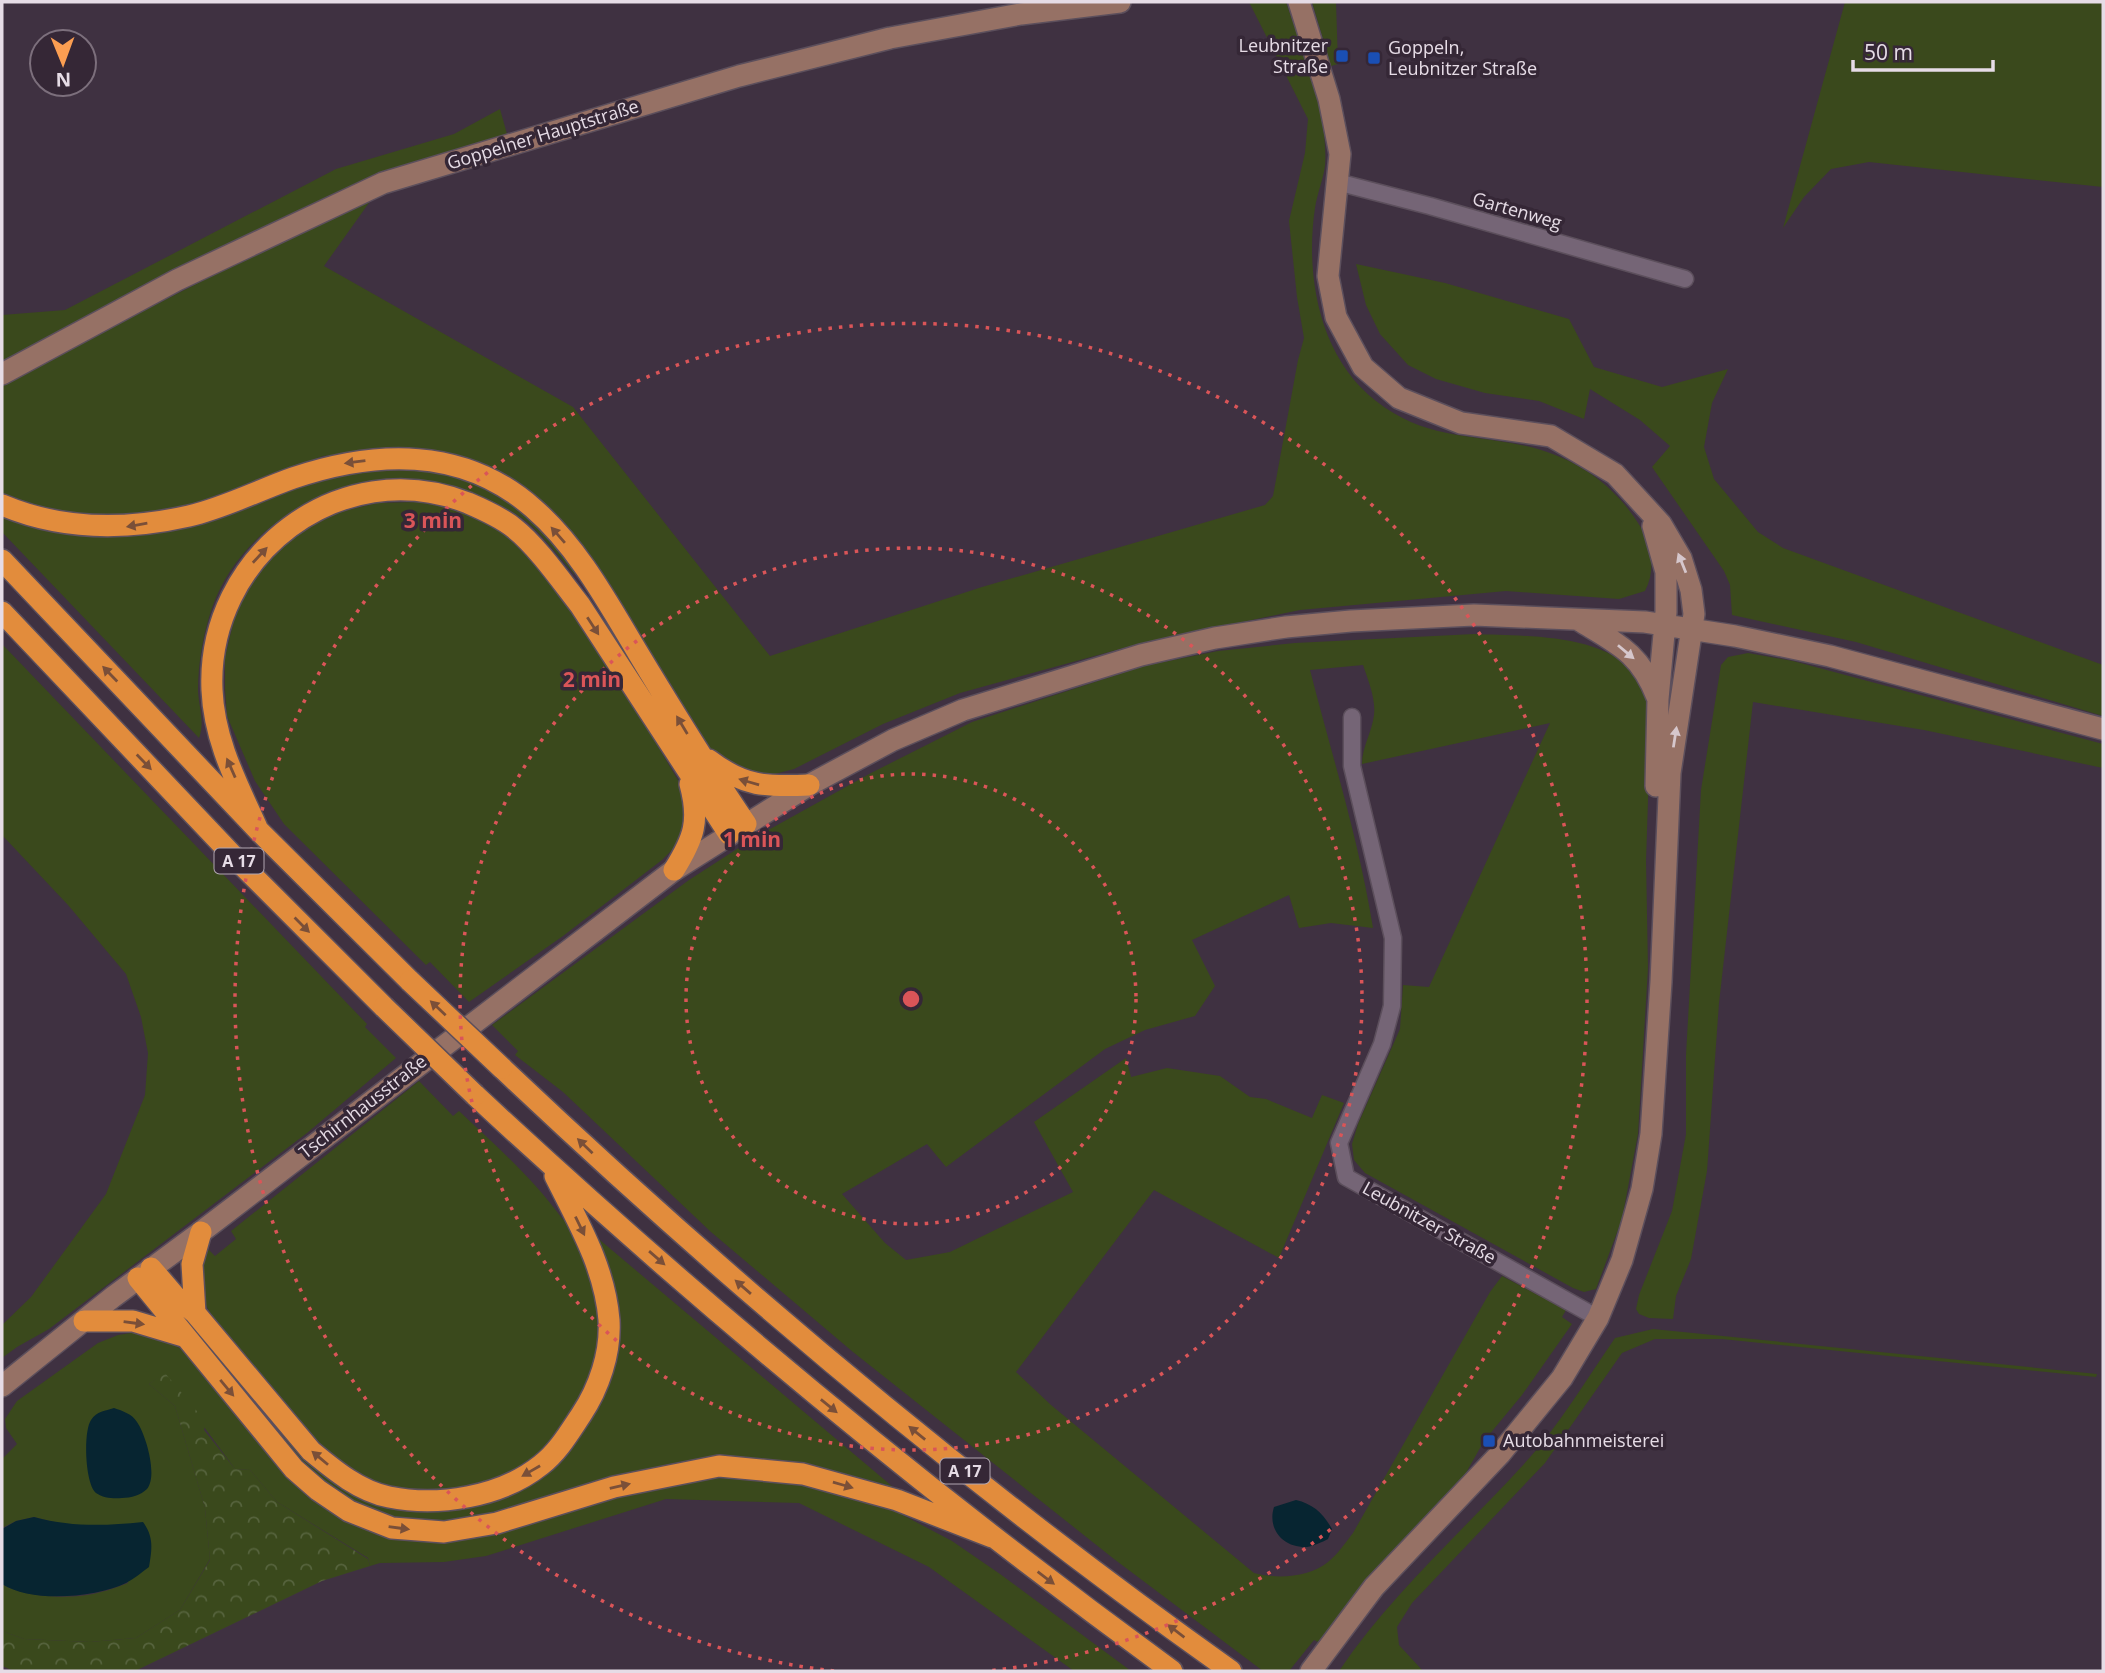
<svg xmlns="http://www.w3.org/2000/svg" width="2105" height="1673" font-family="'Open Sans',sans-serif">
<defs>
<pattern id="forest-crowns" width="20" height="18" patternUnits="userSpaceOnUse" patternTransform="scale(1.75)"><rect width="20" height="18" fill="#3a491c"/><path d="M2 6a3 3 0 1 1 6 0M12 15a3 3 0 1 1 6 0" fill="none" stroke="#56633d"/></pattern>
</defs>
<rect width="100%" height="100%" fill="#3f3141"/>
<!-- grass -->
<path fill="#3a491c" d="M1249,2H1286C1300,44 1321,90 1324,134C1325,145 1326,156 1325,166C1323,180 1317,194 1315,208C1305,275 1319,357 1376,401C1423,438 1467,434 1521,445C1571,455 1614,483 1640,526C1652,546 1656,570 1645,591L1619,599L1506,591L1300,610L1142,643L960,693L883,724L794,769L767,776L724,763L703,742L538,501L368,452L323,456L197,503L121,517L57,513L2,493V383L308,227L371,200L324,266L573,407L770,656L982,587L1265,505L1273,496L1298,360L1304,338L1297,297L1289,221L1305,153L1308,119Z
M1312,2H1336L1338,64L1331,66Z
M1845,2H2103V187L1869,162L1831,169L1804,197L1783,228Z
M500,109L507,134L330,195L181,269L2,363V315L65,310L336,169L454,134Z
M1356,264L1445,283L1569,319L1594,367L1662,387L1728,369L1712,403L1704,447L1714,479L1758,532L1783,548L2103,665V716L1856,642L1732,615L1730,585L1724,571L1652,467L1670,446L1640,420L1590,389L1584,419L1539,401L1485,393L1436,379L1408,365L1380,334L1366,305Z
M396,466L464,476L529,512L577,571L574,574C559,557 544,537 527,522C515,512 487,498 471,492C374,454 247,508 212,608C203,634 198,664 198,691C199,708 205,722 199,738L2,532V517L52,530L117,536L190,524L331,474Z
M417,502C452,507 488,519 516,541C533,555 545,573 558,590C606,653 643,723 684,790L689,810L678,844L662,860L563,936L469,1002L430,962L426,965L284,824L255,781L227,716L225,689V657L234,620L246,591L264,565L294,537L331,514L377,503Z
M1474,634C1520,636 1601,633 1633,672C1643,683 1647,696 1651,710L1646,861L1648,968L1638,1134L1622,1219L1596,1289L1584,1292L1573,1288L1365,1173L1354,1160L1352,1144L1358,1124L1400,1029L1403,985L1429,987L1550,723L1362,764C1362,747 1372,732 1374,715C1376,699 1368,680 1363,665L1310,670C1332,756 1359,840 1373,928L1331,923L1299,928L1289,895L1192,940L1215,986L1195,1016L1145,1030L1105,1049L946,1167L927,1144L842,1194L885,1243L906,1260L950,1252L1073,1192L1034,1122L1126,1058L1131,1077L1167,1068L1220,1076L1250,1097L1266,1099L1312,1118L1322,1095L1344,1103L1279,1258L1154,1190L1016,1372L1051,1405L1254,1573C1276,1579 1309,1578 1328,1562C1338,1554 1345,1543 1353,1533L1490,1292L1502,1276L1566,1310L1562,1317L1572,1324L1522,1395L1484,1441L1458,1487L1366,1581L1318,1642L1314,1640L1289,1671H1263L1114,1559L853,1352L711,1232L563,1092L515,1055L518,1051L492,1025L689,880L754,838L871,773L972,722L1144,666L1218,651L1295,643Z
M2,644L367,1024L365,1027L396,1058L307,1133L49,1329L17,1347L2,1358V1325L31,1297L106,1194L145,1095L148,1053L141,1017L126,974L68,905L2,835Z
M1748,653L1793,661L2103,744V768L1924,730L1753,702L1719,1003L1707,1171L1691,1259L1676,1296L1673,1319L1649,1318L1639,1314L1636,1309L1639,1295L1672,1211L1686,1134V1055L1701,790L1721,665L1728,657Z
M419,1081L453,1116L459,1111C495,1145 532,1177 561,1217C568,1225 576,1233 580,1243C603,1292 608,1351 583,1401C540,1482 430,1517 350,1472C319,1454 289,1412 267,1384C247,1360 224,1336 208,1309C202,1299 200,1285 197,1274L208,1249L215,1256L236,1239L231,1231Z
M594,1235L893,1487C828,1468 753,1450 685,1461C631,1470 579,1488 526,1504C508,1509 489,1517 471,1520C428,1528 380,1519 343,1497C295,1470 249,1402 214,1358L216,1356L277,1427L312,1465L404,1508L551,1469L593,1416L606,1387L616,1307L612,1275Z
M1653,1329L2097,1374L2096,1377L1722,1339H1655L1622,1353L1545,1463L1412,1603L1397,1627L1399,1645L1423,1671H1339C1391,1594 1462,1532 1524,1464C1559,1426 1586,1380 1615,1338Z
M137,1332L167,1340L181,1349L286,1476L311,1499L345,1520L446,1541L474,1538L503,1532L614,1496L697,1478L776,1479L861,1498L897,1512L952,1541L1000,1574L1131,1671H1074L929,1567L799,1503L666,1499L486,1556L444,1562L380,1563L370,1566L368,1558L277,1502L250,1470L235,1469L165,1374L149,1384L175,1406L205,1508L210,1559L180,1610L136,1638L90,1642L24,1639L2,1631V1584C24,1598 76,1600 101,1592C110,1590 119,1586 128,1583L114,1525L92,1527L61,1524L34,1517L16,1521L2,1528V1459L17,1444L6,1428L5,1419L17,1401L98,1343L118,1335Z"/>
<!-- forest -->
<path fill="url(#forest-crowns)" d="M165,1373L206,1422L204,1430L235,1469L250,1470L277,1502L368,1559L370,1566L322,1581L135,1671H14L2,1666V1631L24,1639L90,1642L136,1638L180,1610L210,1560L205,1508L175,1406L149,1384Z"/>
<!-- water -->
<path fill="#072531" d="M114,1408C123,1411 132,1414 137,1422C146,1435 158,1476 147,1489C141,1495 131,1498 122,1498C114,1499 103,1498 96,1493C85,1484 83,1432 91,1420C97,1411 105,1411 114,1408Z
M1296,1500C1313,1504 1323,1513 1332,1529L1328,1539C1322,1542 1314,1546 1307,1547C1283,1548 1267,1529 1274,1507Z
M34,1517C71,1527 104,1526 143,1522C154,1537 152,1549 149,1567C142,1572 134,1579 126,1583C95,1598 31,1603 2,1584V1529L16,1521Z"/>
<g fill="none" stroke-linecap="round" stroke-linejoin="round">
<defs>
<path id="street" d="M1337,182L1430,206L1685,279
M1352,717V766L1393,938L1392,1006L1382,1044L1339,1143L1346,1177L1598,1318"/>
<path id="secondary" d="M1299,2L1329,99L1340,154L1328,276L1336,317L1363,367L1399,398L1461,423L1551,436L1615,474L1661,524L1681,558L1691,590L1694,614L1670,773L1661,982L1651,1134L1642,1189L1622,1260L1598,1318L1562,1378L1500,1454L1374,1587L1311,1671
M2,374L177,280L383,183L739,76L890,38L1021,14L1120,2
M1653,526L1666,572V612L1658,699L1656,786
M1580,621C1618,644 1640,653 1657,697
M2,1386L113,1297L201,1232L674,870L809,785L893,740L963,710L1141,655L1215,638L1286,627L1351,621L1474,615L1645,622L1735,636L1830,656L2103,729"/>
<path id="highway" d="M2,505C61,530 127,530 189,516C224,508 259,490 293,478C376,450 464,447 533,508C578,547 608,603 638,653C673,711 708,768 746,824
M2,560L258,830L410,981
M2,612L239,862L384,1007
M709,760C744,787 767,787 809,785
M258,830C238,785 214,741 212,690C206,556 340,452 468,503C482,509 502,518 514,528C537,546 562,582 580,605L729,834
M674,870C694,838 700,821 690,784
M502,1068C731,1285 973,1488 1231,1671
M475,1095C696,1301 928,1493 1172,1671
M151,1268L175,1296L195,1313L311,1451C334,1470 359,1491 389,1497C438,1507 501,1497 541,1465C558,1452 569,1433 581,1415C599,1388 611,1353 609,1320C605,1268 578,1222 555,1176
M138,1278L294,1469L318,1490L349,1511L392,1528L444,1532L497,1523L614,1487L719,1466L803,1474L897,1500L992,1537
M195,1313L192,1264L201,1232
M84,1321H133L183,1336"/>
</defs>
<!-- street casing -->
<use href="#street" stroke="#5c4f5c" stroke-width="19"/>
<!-- secondary casing -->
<use href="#secondary" stroke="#5c4f5c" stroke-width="24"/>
<!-- highway casing -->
<use href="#highway" stroke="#5c4f5c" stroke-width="24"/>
<!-- street -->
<use href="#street" stroke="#756576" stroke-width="16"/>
<!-- secondary -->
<use href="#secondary" stroke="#967165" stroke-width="21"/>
<!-- highway -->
<use href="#highway" stroke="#e28c3c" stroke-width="21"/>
<defs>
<path id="highway-bridge" d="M410,981L502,1068
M384,1007L475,1095"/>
</defs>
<!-- highway-bridge casing -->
<use href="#highway-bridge" stroke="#5c4f5c" stroke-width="24" stroke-linecap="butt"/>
<!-- highway-bridge -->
<use href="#highway-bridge" stroke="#e28c3c" stroke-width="21"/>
</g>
<!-- one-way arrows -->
<defs><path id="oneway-solid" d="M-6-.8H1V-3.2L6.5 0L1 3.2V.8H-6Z" transform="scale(1.75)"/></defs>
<g fill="#7a4f38">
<use href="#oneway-solid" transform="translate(355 462) rotate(173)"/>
<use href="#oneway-solid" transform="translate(137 525) rotate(170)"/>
<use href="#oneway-solid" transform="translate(558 535) rotate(-131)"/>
<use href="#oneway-solid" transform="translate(260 555) rotate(-47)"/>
<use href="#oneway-solid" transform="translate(593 626) rotate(57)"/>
<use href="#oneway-solid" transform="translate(110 674) rotate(-134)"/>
<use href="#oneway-solid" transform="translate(682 725) rotate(-121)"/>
<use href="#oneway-solid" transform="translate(144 762) rotate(46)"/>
<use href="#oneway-solid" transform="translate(231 768) rotate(-114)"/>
<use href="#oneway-solid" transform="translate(749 782) rotate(-164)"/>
<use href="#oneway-solid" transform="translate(302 925) rotate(45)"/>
<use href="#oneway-solid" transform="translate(438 1008) rotate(-137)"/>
<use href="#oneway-solid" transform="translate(585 1146) rotate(-136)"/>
<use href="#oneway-solid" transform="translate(580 1226) rotate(64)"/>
<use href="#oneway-solid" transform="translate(657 1258) rotate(41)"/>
<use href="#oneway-solid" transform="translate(743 1287) rotate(-139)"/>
<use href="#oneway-solid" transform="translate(134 1323) rotate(8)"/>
<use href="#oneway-solid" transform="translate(227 1388) rotate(50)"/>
<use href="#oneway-solid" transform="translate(829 1406) rotate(39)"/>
<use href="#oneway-solid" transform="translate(917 1433) rotate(-141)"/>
<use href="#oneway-solid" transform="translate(320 1458) rotate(-140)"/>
<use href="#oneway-solid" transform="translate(531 1471) rotate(150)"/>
<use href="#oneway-solid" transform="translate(843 1485) rotate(16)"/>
<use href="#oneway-solid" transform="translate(620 1486) rotate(-13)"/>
<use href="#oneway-solid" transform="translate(399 1528) rotate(8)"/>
<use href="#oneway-solid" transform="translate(1046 1578) rotate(37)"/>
<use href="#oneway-solid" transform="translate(1176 1631) rotate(-143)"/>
</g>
<g fill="#d6c7cc">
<use href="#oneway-solid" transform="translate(1682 563) rotate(-112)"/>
<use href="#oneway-solid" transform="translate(1626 652) rotate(40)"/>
<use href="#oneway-solid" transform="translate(1675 737) rotate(-81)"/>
</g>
<!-- distance rings -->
<g fill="none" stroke="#da5558" stroke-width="3.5" stroke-dasharray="3.5 7">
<circle cx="911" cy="999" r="225"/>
<circle cx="911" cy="999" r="451"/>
<path d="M834 1671A676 676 0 1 1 988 1671"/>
</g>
<!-- markers -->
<g fill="#1a4fb4" stroke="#352736" stroke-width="2.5">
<rect x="1335" y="49" width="14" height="14" rx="3.5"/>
<rect x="1367" y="51" width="14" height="14" rx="3.5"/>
<rect x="1482" y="1434" width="14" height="14" rx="3.5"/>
</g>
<g text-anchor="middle" stroke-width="7" stroke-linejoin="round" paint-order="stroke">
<!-- shield labels -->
<g fill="#352736" stroke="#b1a6b1" stroke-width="2">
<rect x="214.5" y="848.5" width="49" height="25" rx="5"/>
<rect x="940.5" y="1458.5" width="49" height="25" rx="5"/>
</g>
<g font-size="16" font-weight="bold" fill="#e6dce6">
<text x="239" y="867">A 17</text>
<text x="965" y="1477">A 17</text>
</g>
<!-- poi labels -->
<g font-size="18" fill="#e6dce6" stroke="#352736" text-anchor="start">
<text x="1328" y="52" text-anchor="end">Leubnitzer<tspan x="1328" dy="21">Straße</tspan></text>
<text x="1388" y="54">Goppeln,<tspan x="1388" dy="21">Leubnitzer Straße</tspan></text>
<text x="1503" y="1447">Autobahnmeisterei</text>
</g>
<!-- street labels -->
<g font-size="18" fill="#e6dce6" stroke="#352736">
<text transform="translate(543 135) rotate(-17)" y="6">Goppelner Hauptstraße</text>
<text transform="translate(1517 211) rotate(16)" y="6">Gartenweg</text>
<text transform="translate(363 1107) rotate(-38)" y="6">Tschirnhausstraße</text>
<text transform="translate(1429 1223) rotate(29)" y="6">Leubnitzer Straße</text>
</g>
</g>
<circle cx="911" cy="999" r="10" fill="#da5558" stroke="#352736" stroke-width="3.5"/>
<g font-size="21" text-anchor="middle" font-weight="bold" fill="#da5558" stroke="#352736" stroke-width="7" stroke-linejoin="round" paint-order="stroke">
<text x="433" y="528">3 min</text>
<text x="592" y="687">2 min</text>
<text x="752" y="847">1 min</text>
</g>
<!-- border -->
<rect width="2105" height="1673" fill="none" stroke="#e6dce6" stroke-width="7"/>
<!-- north arrow -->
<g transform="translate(63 63) rotate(179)"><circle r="33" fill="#352736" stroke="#7c6f7c" stroke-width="2"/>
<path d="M0-5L12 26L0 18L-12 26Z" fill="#fb9e52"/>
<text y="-10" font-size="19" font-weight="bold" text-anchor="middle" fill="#e6dce6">N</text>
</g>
<!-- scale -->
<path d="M1853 60v10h140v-10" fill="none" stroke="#e6dce6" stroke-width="3.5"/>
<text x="1864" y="60" font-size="21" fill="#e6dce6" stroke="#352736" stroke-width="5" paint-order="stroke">50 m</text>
</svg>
